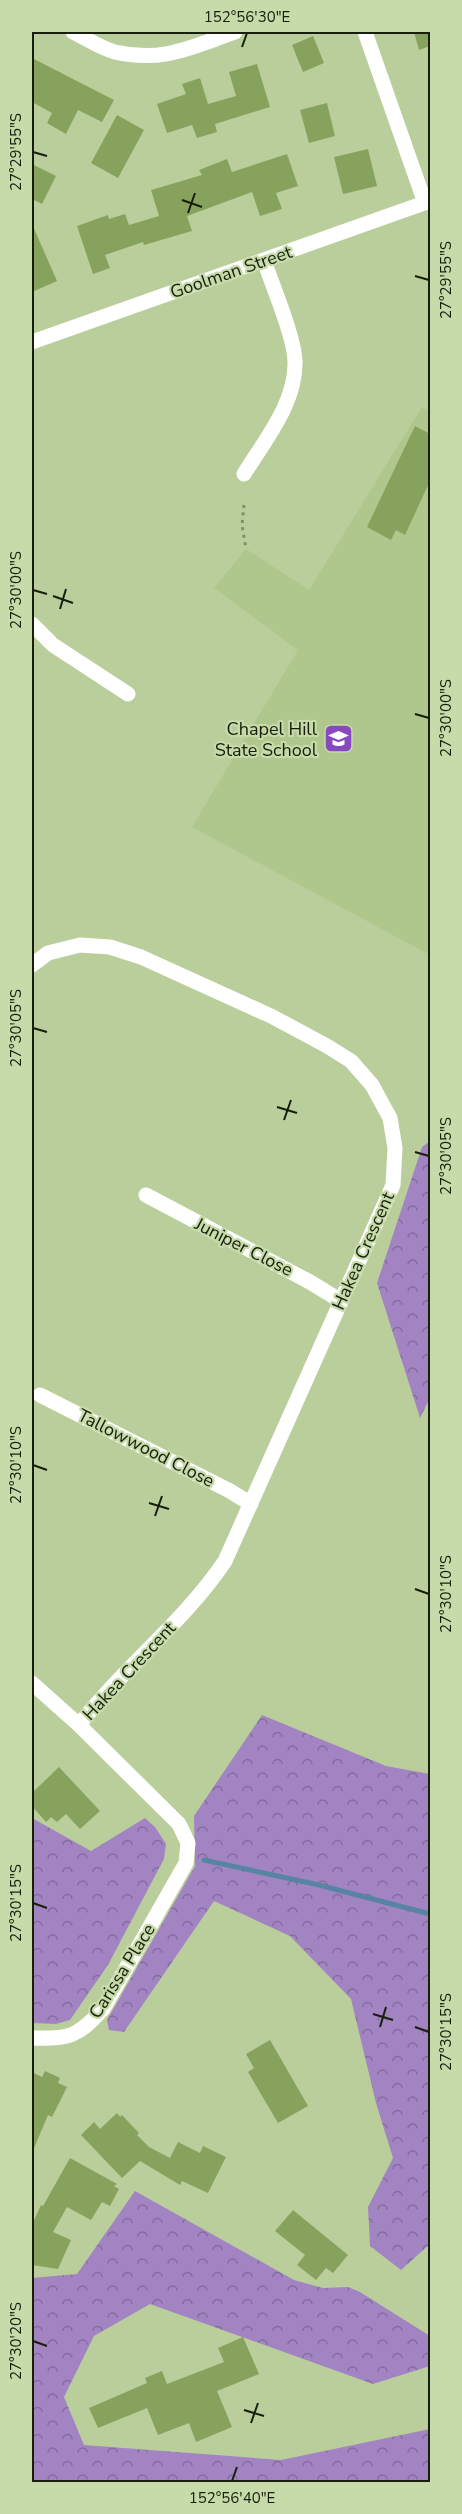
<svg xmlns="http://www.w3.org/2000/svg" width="462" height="2514" font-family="'Nunito Sans',sans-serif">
<defs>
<pattern id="forest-crowns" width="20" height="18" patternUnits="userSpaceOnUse" patternTransform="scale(1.5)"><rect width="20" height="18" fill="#a384c3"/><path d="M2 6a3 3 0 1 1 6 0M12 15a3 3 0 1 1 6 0" fill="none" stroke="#846b9d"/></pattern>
</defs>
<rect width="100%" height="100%" fill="#bace9c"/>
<!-- built -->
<path fill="#afc68d" d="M422,407L430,411V955L192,827L298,650L214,588L246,549L309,590Z"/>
<!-- forest -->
<path fill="url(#forest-crowns)" d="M430,1141V1398L420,1418L377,1283L422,1147Z
M262,1715L386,1766L430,1774V2244L401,2270L370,2246L368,2207L393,2158L376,2103L351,1999L290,1936L214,1901L124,2032L109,2030L107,2020L195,1866L194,1816Z
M32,1818L91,1851L145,1818L155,1827L166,1844L164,1859L108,1965L70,2020L56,2024L32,2023Z
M135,2191L294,2280L323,2288L348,2287L360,2292L430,2336V2366L373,2384L150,2304L94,2336L64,2397L84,2445L281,2460L430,2429V2482H32V2278L77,2274Z"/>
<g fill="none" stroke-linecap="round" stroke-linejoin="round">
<!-- stream -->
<path stroke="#5784a3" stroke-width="5" d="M204,1860L319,1885L430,1914"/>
</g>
<!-- building -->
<path fill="#87a25c" d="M414,32H430V46L419,50Z
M313,36L324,63L303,72L292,45Z
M32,58L114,100L102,122L78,110L66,134L47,123L52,113L32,102Z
M257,64L270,107L215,124L217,132L197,138L192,125L167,133L157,104L186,94L182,84L200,78L208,104L236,96L229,72Z
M327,103L335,136L309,143L300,110Z
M117,115L144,130L118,178L91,163Z
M368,149L377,186L343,194L334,157Z
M287,154L298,186L276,193L282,209L260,216L252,192L187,216L192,231L144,245L143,242L105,255L110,268L93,274L77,226L108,215L109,219L125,214L129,225L159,216L151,190L202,175L199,170L227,159L232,172Z
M32,164L56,176L42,204L32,199Z
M32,224L57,281L32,292Z
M415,426L430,434V481L405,535L396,530L391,540L367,527Z
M59,1767L100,1811L80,1829L66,1814L57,1822L51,1817L46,1822L32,1806V1793Z
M270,2040L308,2106L278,2123L248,2072L254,2068L246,2054Z
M45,2071L60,2078L58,2083L67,2087L52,2117L48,2115L32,2153V2072L42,2077Z
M117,2113L120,2117L122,2115L139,2133L137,2135L149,2147L170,2158L178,2142L200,2153L203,2146L226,2157L208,2193L182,2181L180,2185L140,2161L122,2178L81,2135L94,2122L100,2129Z
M70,2158L117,2184L114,2186L119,2189L110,2206L102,2202L91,2220L67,2207L53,2232L71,2240L58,2269L32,2265V2225L41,2205L43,2206Z
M293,2210L348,2255L333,2273L326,2268L316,2280L297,2265L305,2255L275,2231Z
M243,2337L259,2374L217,2391L232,2427L196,2442L189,2423L158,2435L147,2408L98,2428L89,2408L147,2383L145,2378L162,2371L167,2384L224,2362L218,2348Z"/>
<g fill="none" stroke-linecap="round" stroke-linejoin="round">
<!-- path -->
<path stroke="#7e8e67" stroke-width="3" stroke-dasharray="3 4.5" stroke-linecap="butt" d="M244,505L242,525L246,549"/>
<!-- street -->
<path stroke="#fff" stroke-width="15" d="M73,32C86,38 100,48 115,52C162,63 192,47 235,32
M365,32L425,203
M32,342L430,201
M244,474C265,440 296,403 295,362C295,338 272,285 264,260
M32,624L53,645L128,694
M32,965L48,953L80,945L110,947L141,957L271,1016L327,1046L351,1061L372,1085L390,1118L395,1148L393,1185L225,1561C184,1622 124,1667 79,1725
M146,1195L310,1282L341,1301
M40,1395L230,1491L251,1504
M32,1683L79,1725L179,1824L188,1843L186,1863L103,2009C77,2037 70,2039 32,2038"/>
</g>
<!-- ticks -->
<path fill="none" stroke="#171f0c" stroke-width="2" d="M242,47L247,33M33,152L47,156M182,200L202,207M188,213L195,193M415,276L429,280M33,590L47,594M53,596L73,603M60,609L66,589M415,714L429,718M33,1028L47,1032M277,1107L297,1113M284,1120L291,1100M415,1152L429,1156M33,1465L47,1470M149,1503L169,1509M155,1516L162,1496M415,1589L429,1594M33,1903L47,1908M373,2014L393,2020M380,2027L386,2007M415,2027L429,2032M33,2341L47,2346M244,2410L264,2416M251,2423L258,2403M232,2481L237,2467"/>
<!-- icons -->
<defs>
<symbol id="school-square" viewBox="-11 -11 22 22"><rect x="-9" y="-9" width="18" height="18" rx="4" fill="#8849be" stroke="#c6dba9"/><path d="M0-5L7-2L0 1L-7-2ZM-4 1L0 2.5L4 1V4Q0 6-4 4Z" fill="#fff"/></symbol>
</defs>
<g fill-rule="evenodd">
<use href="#school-square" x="322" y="722" width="33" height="33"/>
</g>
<g text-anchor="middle" stroke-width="4.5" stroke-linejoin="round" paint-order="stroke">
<!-- street labels -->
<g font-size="18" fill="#171f0c" stroke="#c6dba9">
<text transform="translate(231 272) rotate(-19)" y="6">Goolman Street</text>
<text transform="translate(244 1247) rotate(27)" y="6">Juniper Close</text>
<text transform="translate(363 1251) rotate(-66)" y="6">Hakea Crescent</text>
<text transform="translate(146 1448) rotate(27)" y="6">Tallowwood Close</text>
<text transform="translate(129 1671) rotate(-47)" y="6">Hakea Crescent</text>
<text transform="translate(122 1971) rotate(-58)" y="6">Carissa Place</text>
</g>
<!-- poi labels -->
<g font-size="18" fill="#171f0c" stroke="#c6dba9" text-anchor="end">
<text x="317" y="735">Chapel Hill<tspan x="317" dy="21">State School</tspan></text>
</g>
</g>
<!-- border -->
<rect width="462" height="2514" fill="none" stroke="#c6dba9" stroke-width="66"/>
<rect x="33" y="33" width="396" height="2448" fill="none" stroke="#171f0c" stroke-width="2"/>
<g font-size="15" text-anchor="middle" fill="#171f0c">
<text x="247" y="22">152°56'30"E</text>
<text transform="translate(16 152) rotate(-90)" y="5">27°29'55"S</text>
<text transform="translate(446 280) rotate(-90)" y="5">27°29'55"S</text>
<text transform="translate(16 590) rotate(-90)" y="5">27°30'00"S</text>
<text transform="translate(446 718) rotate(-90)" y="5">27°30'00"S</text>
<text transform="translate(16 1028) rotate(-90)" y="5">27°30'05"S</text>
<text transform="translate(446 1156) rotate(-90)" y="5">27°30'05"S</text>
<text transform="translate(16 1465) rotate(-90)" y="5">27°30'10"S</text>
<text transform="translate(446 1594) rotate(-90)" y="5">27°30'10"S</text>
<text transform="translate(16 1903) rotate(-90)" y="5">27°30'15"S</text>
<text transform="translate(446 2032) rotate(-90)" y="5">27°30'15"S</text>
<text transform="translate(16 2341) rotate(-90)" y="5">27°30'20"S</text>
<text x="232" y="2503">152°56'40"E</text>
</g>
</svg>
